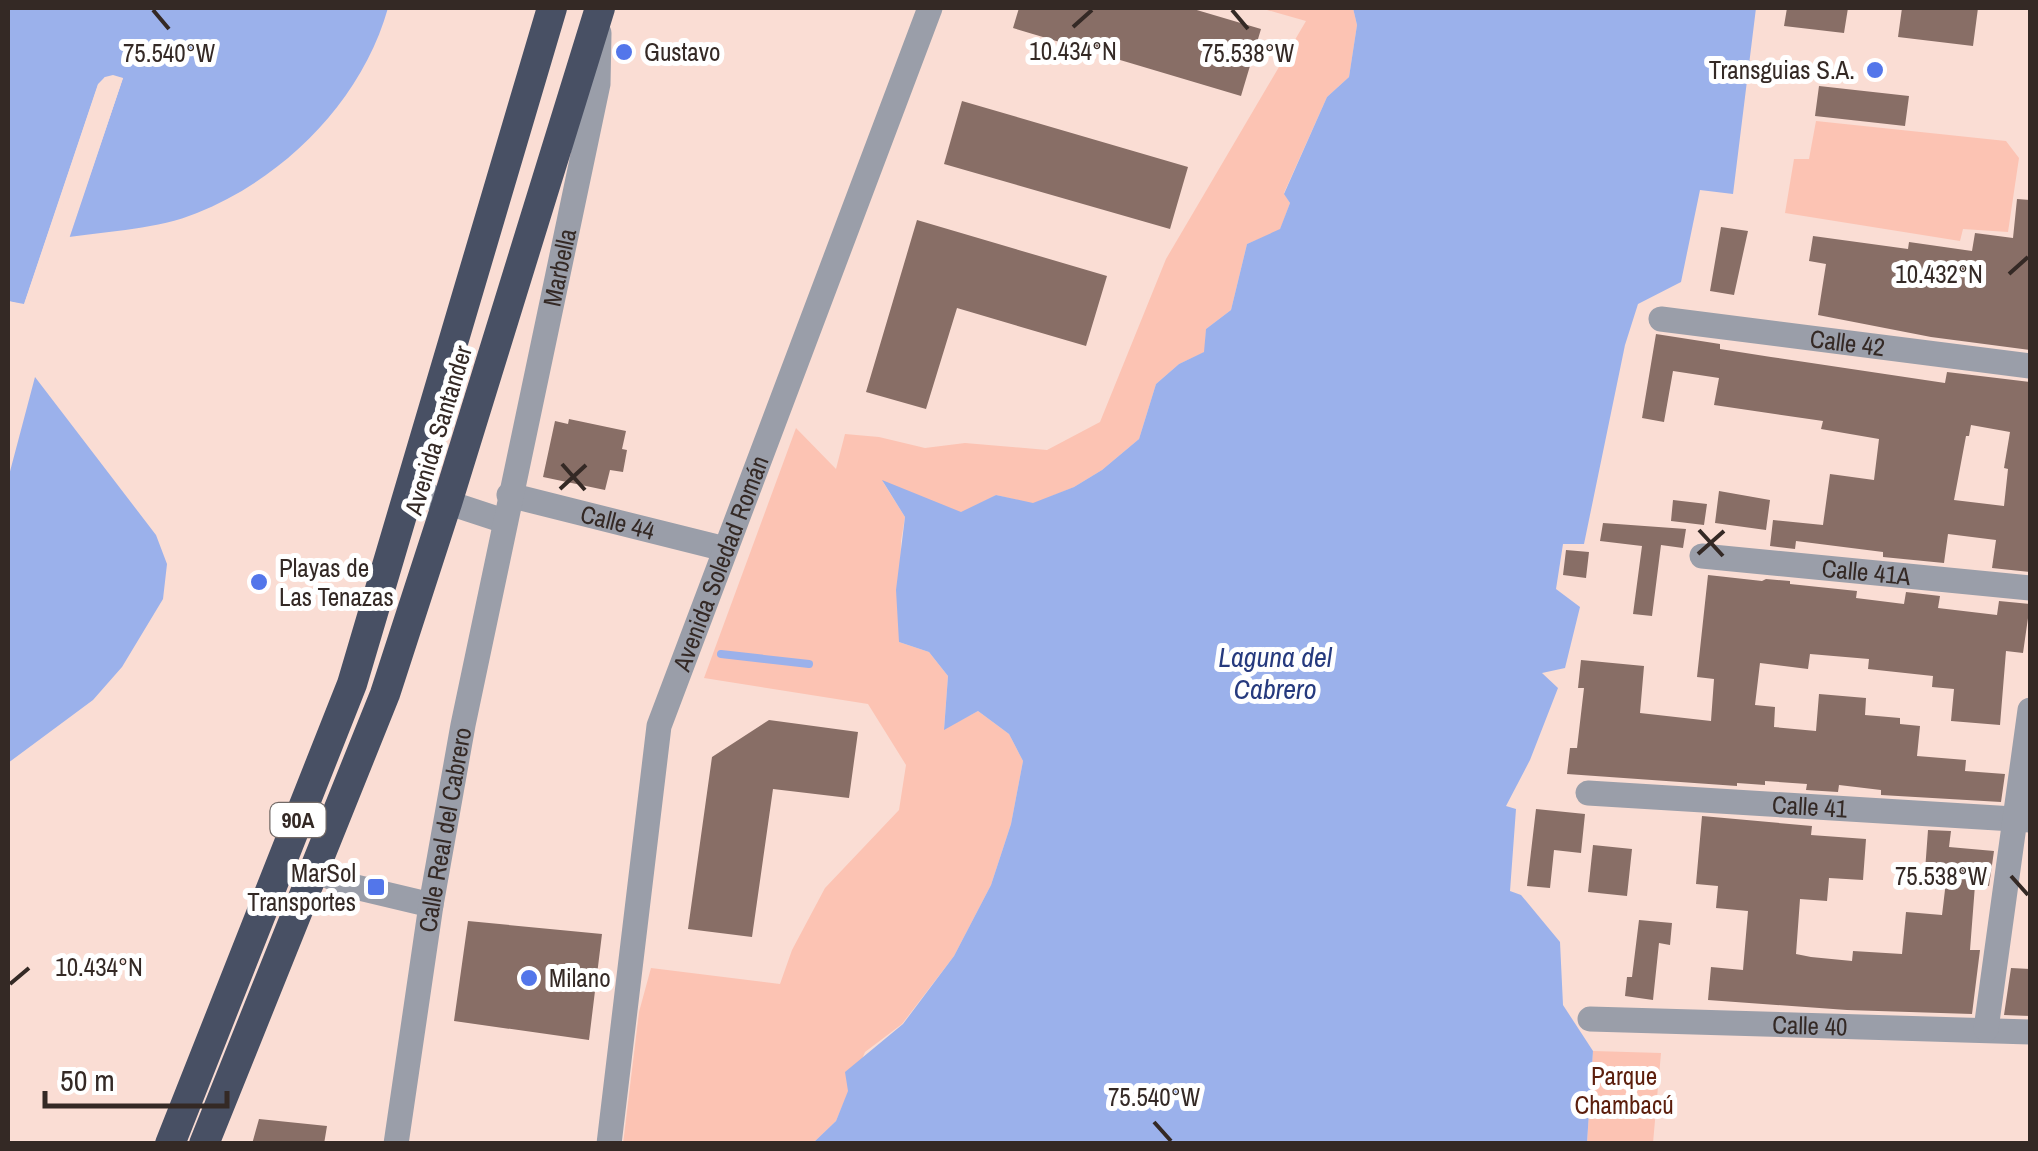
<svg xmlns="http://www.w3.org/2000/svg" width="2038" height="1151" font-family="'Archivo Narrow',sans-serif">
<rect width="100%" height="100%" fill="#faddd4"/>
<!-- green -->
<path fill="#fcc3b3" d="M1260,8H1353L1357,25L1349,77L1327,97L1284,193L1290,203L1280,230L1247,244L1231,310L1206,329L1205,352L1179,364L1156,384L1139,439L1102,470L1074,487L1033,504L996,495L961,513L883,482L905,517L901,541L899,642L929,652L948,676L944,729L978,711L1009,734L1023,761L1011,824L991,885L954,956L902,1024L865,1052L836,1121L813,1143L623,1144L639,1012L651,968L780,984L792,950L825,888L899,810L906,765L868,704L704,678L796,428L836,469L845,434L879,437L925,448L965,443L1047,450L1100,422L1166,259L1306,21Z
M1816,121L2006,141L2019,158L2008,232L1963,229L1960,241L1785,213L1794,159H1809Z
M1593,1051L1661,1053L1653,1143L1587,1144Z"/>
<!-- water -->
<path fill="#9bb1eb" d="M8,8H388C362,100 286,177 197,213C158,229 110,231 69,237L123,78L105,77L98,85L24,305L8,301Z
M1353,8H1756L1733,194L1700,190L1681,282L1638,304L1625,345L1584,544H1563L1556,589L1580,607L1565,668L1542,673L1558,688L1530,760L1506,806L1516,809L1510,891L1521,895L1560,942L1563,1005L1593,1051L1587,1143H813L836,1121L848,1091L845,1072L903,1024L954,956L991,885L1011,824L1023,761L1009,734L978,711L944,730L948,676L929,652L899,642L896,590L905,517L882,480L961,512L996,495L1033,503L1074,487L1102,470L1139,439L1156,384L1179,364L1204,352L1206,329L1231,310L1247,244L1280,229L1290,203L1284,194L1327,97L1349,77L1357,25Z
M35,377L156,535L167,564L163,599L122,667L93,700L8,763V479Z"/>
<!-- pier -->
<path fill="#faddd4" d="M113,75L123,78L68,242L64,236L116,81L107,82L102,87L29,307L24,310L8,306V301L24,304L98,84L105,77Z"/>
<g fill="none" stroke-linecap="round" stroke-linejoin="round">
<!-- stream -->
<path stroke="#9bb1eb" stroke-width="8" d="M721,654L809,664"/>
</g>
<!-- building -->
<path fill="#886e66" fill-rule="evenodd" d="M1019,8H1190L1261,29L1241,96L1013,28Z
M1787,8H1848L1844,33L1784,26Z
M1902,8H1978L1973,46L1898,37Z
M1819,86L1909,96L1905,126L1815,116Z
M962,101L1188,167L1170,229L944,164Z
M2017,199L2030,200V350L1931,337L1818,315L1826,264L1809,261L1813,236L1908,249L1909,242L1972,251L1975,233L2013,238Z
M917,220L1107,276L1086,346L957,308L926,409L866,392Z
M1721,227L1748,231L1734,295L1710,291Z
M1656,334L1720,344V349L1771,357L1945,383L1947,372L2030,382V572L1992,568L1996,540L1948,534L1944,563L1883,557V552L1796,541L1795,549L1770,546L1773,520L1823,525L1830,474L1874,480L1879,439L1821,429L1823,421L1714,405L1719,378L1673,371L1664,422L1642,418ZM1971,425L2010,432L2004,468L2008,469L2004,506L1954,500L1966,436H1969Z
M569,419L626,431L622,449L627,450L623,472L610,470L605,490L543,477L555,421L568,424Z
M1719,491L1770,500L1766,530L1715,523Z
M1673,500L1707,504L1704,525L1671,521Z
M1603,523L1686,529L1683,548L1661,545L1652,616L1633,614L1642,546L1600,541Z
M1566,550L1589,552L1586,578L1563,575Z
M1708,575L1762,581L1766,579L1790,581V584L1857,591L1856,598L1904,604L1906,592L1940,596L1938,608L1997,615L1999,601L2030,604L2023,653L2006,651L2000,725L1951,721L1954,689L1932,687L1933,676L1868,669L1869,659L1810,654L1808,669L1760,663L1755,705L1775,707L1774,727L1816,731L1819,694L1866,698L1865,715L1900,718V724L1920,726L1917,756L1966,760L1965,771L2005,774L2001,802L1881,795V790L1839,785L1838,792L1806,790L1807,784L1765,781V785L1737,783V786L1567,774L1570,748H1577L1584,688H1578L1581,660L1644,666L1640,713L1711,721L1714,679L1697,677Z
M769,720L858,732L849,798L773,789L752,937L688,929L712,757Z
M1536,809L1585,814L1581,853L1554,850L1550,888L1527,886Z
M1702,816L1812,826L1811,835L1866,839L1863,880L1829,878L1827,901L1800,899L1796,954L1811,957L1852,961L1853,951L1902,954L1906,912L1942,915L1947,873L1925,871L1928,830L1951,831L1949,847L1994,851L1989,886L1975,885L1970,950H1980L1972,1014L1847,1010L1708,1000L1711,967L1743,970L1748,911L1716,908L1718,886L1696,884Z
M1593,845L1632,849L1627,896L1588,892Z
M1639,920L1672,923L1670,945L1659,943L1653,1000L1625,996L1627,977H1632Z
M468,921L602,934L589,1040L454,1021Z
M2011,968L2030,969V1016L2004,1015Z
M259,1119L327,1126L324,1144H252Z"/>
<g fill="none" stroke-linecap="round" stroke-linejoin="round">
<!-- minor -->
<g stroke="#9a9ea9" stroke-width="25">
<path id="s1" d="M1661,319L2030,366"/>
<path d="M410,490L504,521"/>
<path id="s2" d="M509,495L725,549"/>
<path id="s3" d="M1702,556L2030,588"/>
<path id="s4" d="M1588,793L2030,820"/>
<path d="M314,869L347,885L431,905"/>
<path id="s5" d="M1590,1019L2030,1032"/>
<path d="M1986,1029L2030,710"/>
<path id="s6" d="M396,1144L431,905L463,725L598,84L599,33"/>
<path id="s7" d="M609,1144L659,726L930,8"/>
</g>
<!-- highway -->
<path stroke="#485064" stroke-width="30" d="M170,1144L352,684L552,8
M204,1144L385,694L447,503L600,8"/>
</g>
<!-- ticks -->
<path fill="none" stroke="#342925" stroke-width="4" d="M153,10L169,29M1232,10L1248,29M1073,27L1092,10M2009,274L2028,257M562,464L585,490M560,489L586,465M1699,530L1723,556M1698,554L1724,531M2011,876L2028,895M10,984L29,968M1154,1122L1171,1141"/>
<!-- markers -->
<g fill="#5376ea" stroke="#fff" stroke-width="4">
<circle cx="624" cy="52" r="10"/>
<circle cx="1875" cy="70" r="10"/>
<circle cx="259" cy="582" r="10"/>
<rect x="366" y="877" width="20" height="20" rx="5"/>
<circle cx="529" cy="978" r="10"/>
</g>
<g text-anchor="middle" stroke-width="10" stroke-linejoin="round" paint-order="stroke">
<!-- shield labels -->
<rect fill="#fff" stroke="#716966" stroke-width="2.5" x="270.5" y="803" width="55" height="34" rx="8"/>
<g font-size="22" font-weight="bold" fill="#342925">
<text x="298" y="828">90A</text>
</g>
<!-- poi labels -->
<g font-size="25" fill="#342925" stroke="#fff" text-anchor="start">
<text x="644" y="61">Gustavo</text>
<text x="1855" y="79" text-anchor="end">Transguias S.A.</text>
<text x="279" y="577">Playas de<tspan x="279" dy="29">Las Tenazas</tspan></text>
<text x="356" y="882" text-anchor="end">MarSol<tspan x="356" dy="29">Transportes</tspan></text>
<text x="549" y="987">Milano</text>
</g>
<!-- street labels -->
<g font-size="25" fill="#342925" stroke="#fff">
<text dy="9" stroke="none"><textPath href="#s6" startOffset="892">Marbella</textPath></text>
<text dy="9" stroke="none"><textPath href="#s1" startOffset="188">Calle 42</textPath></text>
<text transform="translate(438 430) rotate(-73)" y="9">Avenida Santander</text>
<text dy="9" stroke="none"><textPath href="#s2" startOffset="112">Calle 44</textPath></text>
<text dy="9" stroke="none"><textPath href="#s7" startOffset="595">Avenida Soledad Román</textPath></text>
<text dy="9" stroke="none"><textPath href="#s3" startOffset="165">Calle 41A</textPath></text>
<text dy="9" stroke="none"><textPath href="#s4" startOffset="222">Calle 41</textPath></text>
<text dy="9" stroke="none"><textPath href="#s6" startOffset="318">Calle Real del Cabrero</textPath></text>
<text dy="9" stroke="none"><textPath href="#s5" startOffset="220">Calle 40</textPath></text>
</g>
<!-- park labels -->
<g font-size="25" fill="#5c1f0d" stroke="#fff">
<text x="1624" y="1085">Parque<tspan x="1624" dy="29">Chambacú</tspan></text>
</g>
<!-- water labels -->
<g font-size="28" font-style="italic" fill="#263a7e" stroke="#fff">
<text x="1275" y="667">Laguna del<tspan x="1275" dy="32">Cabrero</tspan></text>
</g>
</g>
<g font-size="25" text-anchor="middle" fill="#342925" stroke="#fff" stroke-width="10" stroke-linejoin="round" paint-order="stroke">
<text x="1073" y="60">10.434°N</text>
<text x="169" y="62">75.540°W</text>
<text x="1248" y="62">75.538°W</text>
<text x="1939" y="283">10.432°N</text>
<text x="1941" y="885">75.538°W</text>
<text x="99" y="976">10.434°N</text>
<text x="1154" y="1106">75.540°W</text>
</g>
<!-- border -->
<rect width="2038" height="1151" fill="none" stroke="#342925" stroke-width="20"/>
<!-- scale -->
<path d="M45 1091v15h182v-15" fill="none" stroke="#342925" stroke-width="5"/>
<text x="60" y="1091" font-size="30" fill="#342925" stroke="#ffffff" stroke-width="8" paint-order="stroke">50 m</text>
</svg>
